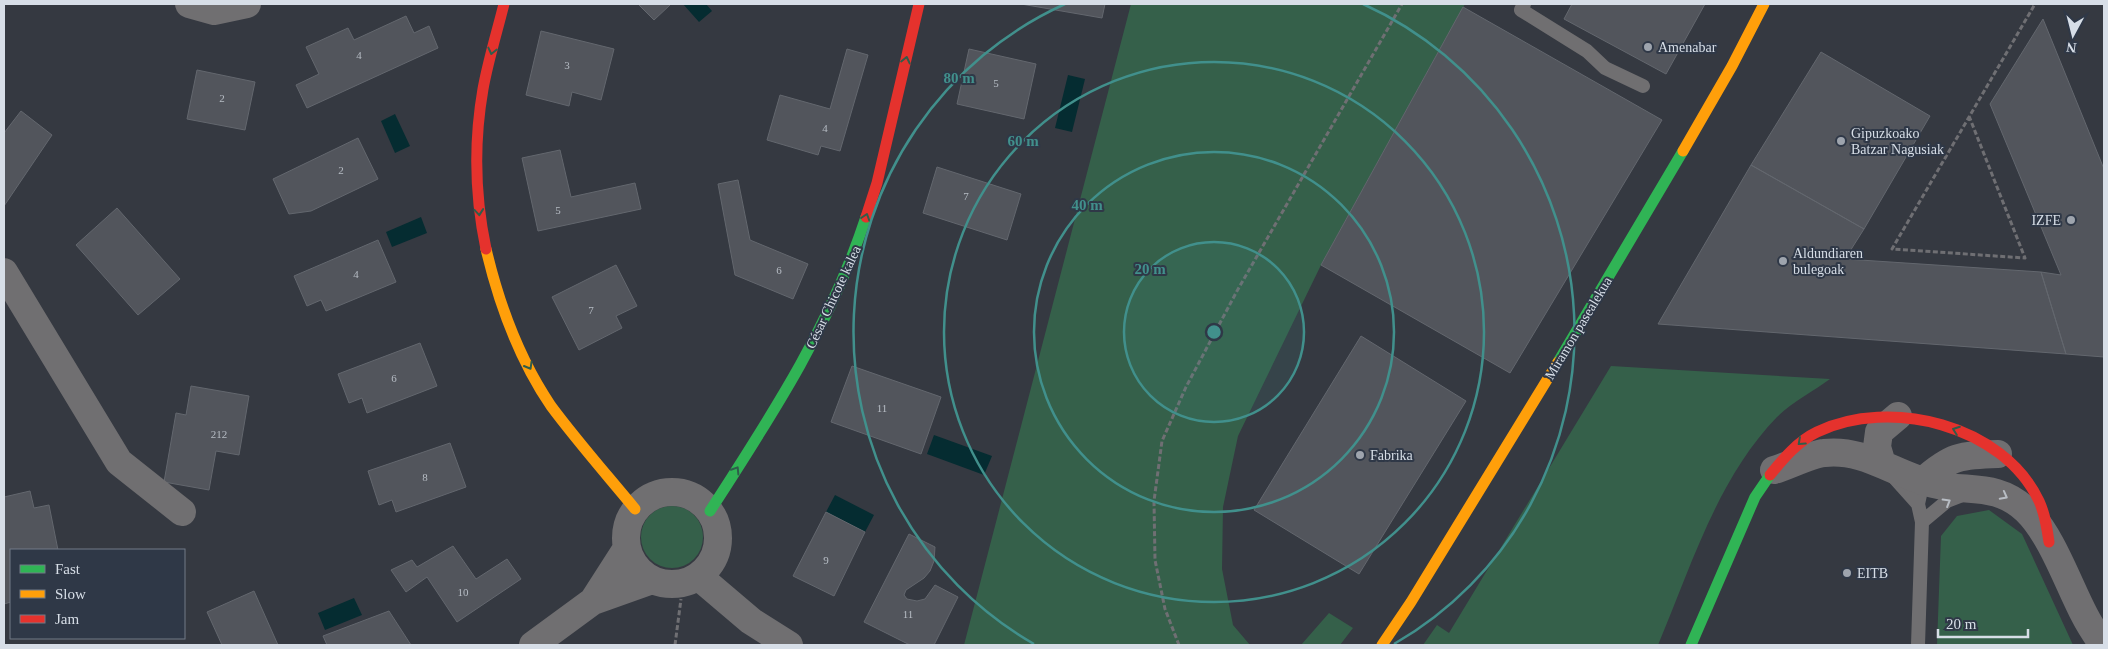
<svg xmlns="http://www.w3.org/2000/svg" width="2108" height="649" font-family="'Times New Roman',serif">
<rect width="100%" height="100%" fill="#353941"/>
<!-- green -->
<path fill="#35604a" d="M1131,4H1465L1321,265L1238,436L1223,507L1222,569L1233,625L1250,645H964Z
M1611,366L1830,379C1814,391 1792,402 1777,417C1717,479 1691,567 1658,645H1423L1437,625L1449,633Z
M641 537a31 31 0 1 1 62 0a31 31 0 1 1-62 0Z
M1989,510L2022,534L2073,645H1937L1941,536L1957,516Z
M1329,613L1353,628L1340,645H1301Z"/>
<!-- water -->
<path fill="#052c31" d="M683,4H706L712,11L699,22Z
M1068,75L1085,79L1072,132L1055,128Z
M395,114L410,146L395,153L381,121Z
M421,217L427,233L392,247L386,232Z
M934,435L992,456L984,475L927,454Z
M835,495L874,515L865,532L826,512Z
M354,598L362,615L325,630L318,613Z"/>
<!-- building -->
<path fill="#52555c" stroke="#63676e" d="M638,4H669L670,5L654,20Z
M1021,4H1105L1102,18Z
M1572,4H1705L1666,74L1564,19Z
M1463,7L1662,120L1510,373L1321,265Z
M406,16L414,33L429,26L438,48L307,108L296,85L319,74L306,47L348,28L354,40Z
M2043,19L2104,169V357L2066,354L2041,272L2061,275L1990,104Z
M541,31L614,49L601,100L572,92L569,106L526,95Z
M847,49L868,55L840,151L821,146L818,155L767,140L780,95L830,109Z
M969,49L1036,64L1024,119L957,104Z
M1821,52L1930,116L1864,229L1751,165Z
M197,70L255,82L245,130L187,119Z
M21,111L52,135L4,206V133Z
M358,138L378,179L311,211L289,214L273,179Z
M560,150L571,197L635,183L641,209L538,231L522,158Z
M1751,165L1864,229L1845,259L2041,272L2066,354L1658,324Z
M937,167L1021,194L1007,240L923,213Z
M738,180L750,240L808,264L793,299L735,275L718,184Z
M117,208L180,279L138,315L76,245Z
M378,240L396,282L326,311L321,300L307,306L294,276Z
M616,265L637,306L616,316L622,328L579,350L552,297Z
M1361,336L1466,401L1359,574L1254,510Z
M420,343L437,386L367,413L362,398L349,403L338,374Z
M852,366L941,397L921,454L831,422Z
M191,386L249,396L239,455L216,451L209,490L164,482L176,413L186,415Z
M450,443L466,487L396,512L392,500L379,505L368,471Z
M30,491L34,508L49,505L58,550H11V602L4,604V497Z
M826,512L865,532L834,596L793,576Z
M909,534L935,547L934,561L930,571L924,578L906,590L904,595L907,599L917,601L925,599L935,585L958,597L934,645H910L864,622Z
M453,546L476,579L507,559L521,579L457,622L427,577L406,592L391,570L412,560L417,567Z
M254,591L278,645H222L207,612Z
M389,611L411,645H327L323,636Z"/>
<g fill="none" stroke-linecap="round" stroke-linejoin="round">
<!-- path -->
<path stroke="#6f6f73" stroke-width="3" stroke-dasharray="5 2.5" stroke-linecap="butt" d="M1969,116L2025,258L1892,249L2035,4
M675,645L681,599
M1179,645L1165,609L1155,560L1154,501L1162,441L1186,387L1237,291L1402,4"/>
<!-- lane -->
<path stroke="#706f71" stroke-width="14" d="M1524,4L1521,10L1587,51L1605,68L1643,86
M1892,475L1918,504
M1922,522L1947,501L1965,494
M1918,645L1922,522L1918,504L1923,481"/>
<!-- street -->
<path stroke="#706f71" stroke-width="28" d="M189,4L214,11L247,4
M4,272L119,462L182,512
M1882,464L1877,447L1879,432L1898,416
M1774,470C1788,466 1811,454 1824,453C1864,448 1895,475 1933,484C1968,493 1996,482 2026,510C2052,535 2068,584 2085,616C2090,626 2097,636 2103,645
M1923,481C1951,456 1960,455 1998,454
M626 538a46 46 0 1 1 92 0a46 46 0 1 1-92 0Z
M698,576L751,621L789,645
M593,601L627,548
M533,645L593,601L652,580"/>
<!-- fast -->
<path stroke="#30b455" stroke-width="11" d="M1558,362L1683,151
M710,511C772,415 830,327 866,217
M1691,645L1755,497L1770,475"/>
<!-- slow -->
<path stroke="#ff9f0a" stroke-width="11" d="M1683,151L1732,66L1764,4
M486,249C499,304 519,359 551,406C577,441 607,475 635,509
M1382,645L1411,602L1558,362"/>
<!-- jam -->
<path stroke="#e5322d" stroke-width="11" d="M866,217L877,183L919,4
M486,249C475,197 474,141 483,89C488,61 497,32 504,4
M1770,475C1783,459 1798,441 1817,432C1890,397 2003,425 2039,501C2045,514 2047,528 2049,542"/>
</g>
<!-- one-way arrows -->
<defs><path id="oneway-chevron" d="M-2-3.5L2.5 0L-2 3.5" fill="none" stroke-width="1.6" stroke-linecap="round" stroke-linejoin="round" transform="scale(1.25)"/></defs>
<g stroke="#2f5d4b">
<use href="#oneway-chevron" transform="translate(492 51) rotate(103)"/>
<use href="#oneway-chevron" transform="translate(906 60) rotate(-77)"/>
<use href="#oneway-chevron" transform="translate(479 212) rotate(85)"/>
<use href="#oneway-chevron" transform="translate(866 217) rotate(-72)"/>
<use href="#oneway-chevron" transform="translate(529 366) rotate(60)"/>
<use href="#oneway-chevron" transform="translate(1956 430) rotate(-160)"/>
<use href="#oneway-chevron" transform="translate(1801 442) rotate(138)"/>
<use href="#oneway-chevron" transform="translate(736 470) rotate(-58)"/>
</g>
<g stroke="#b8bdc4">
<use href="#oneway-chevron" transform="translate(2004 496) rotate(28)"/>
<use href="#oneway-chevron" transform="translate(1947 502) rotate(-31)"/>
</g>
<!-- distance rings -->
<circle cx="1214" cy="332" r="90" fill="#41908c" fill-opacity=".12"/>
<g fill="none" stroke="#41908c" stroke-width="2.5">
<circle cx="1214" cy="332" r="90"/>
<circle cx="1214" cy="332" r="180"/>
<circle cx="1214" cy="332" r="270"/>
<path d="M1034 644A360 360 0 0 1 1065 4M1363 4A360 360 0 0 1 1394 644"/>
</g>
<!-- markers -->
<g fill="#9ea4ad" stroke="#2f3847" stroke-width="2">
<circle cx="1648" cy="47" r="5"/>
<circle cx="1841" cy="141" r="5"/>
<circle cx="2071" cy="220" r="5"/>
<circle cx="1783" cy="261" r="5"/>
<circle cx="1360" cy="455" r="5"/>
<circle cx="1847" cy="573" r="5"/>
</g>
<g text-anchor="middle" stroke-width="4" stroke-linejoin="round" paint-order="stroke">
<!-- number labels -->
<g font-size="11" fill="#b6bcc4">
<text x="359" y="59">4</text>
<text x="567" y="69">3</text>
<text x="996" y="87">5</text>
<text x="222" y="102">2</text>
<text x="825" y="132">4</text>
<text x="341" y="174">2</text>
<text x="966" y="200">7</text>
<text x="558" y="214">5</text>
<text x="779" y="274">6</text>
<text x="356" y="278">4</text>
<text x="591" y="314">7</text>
<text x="394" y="382">6</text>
<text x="882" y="412">11</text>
<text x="219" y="438">212</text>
<text x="425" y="481">8</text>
<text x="826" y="564">9</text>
<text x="463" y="596">10</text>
<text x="908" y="618">11</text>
</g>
<!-- poi labels -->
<g font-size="14" fill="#d7dee7" stroke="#2f3847" text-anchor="start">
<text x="1658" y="52">Amenabar</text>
<text x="1851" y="138">Gipuzkoako<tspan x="1851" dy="16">Batzar Nagusiak</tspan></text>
<text x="2061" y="225" text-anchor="end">IZFE</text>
<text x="1793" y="258">Aldundiaren<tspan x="1793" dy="16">bulegoak</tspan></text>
<text x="1370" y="460">Fabrika</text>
<text x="1857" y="578">EITB</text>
</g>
<!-- street labels -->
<g font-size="14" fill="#d7dee7" stroke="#2f3847">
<text transform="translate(833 297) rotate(-65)" y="5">César Chicote kalea</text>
<text transform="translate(1578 328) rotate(-59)" y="5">Miramon pasealekua</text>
</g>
</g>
<circle cx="1214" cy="332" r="8" fill="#41908c" stroke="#2f3847" stroke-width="2.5"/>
<g font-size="15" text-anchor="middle" font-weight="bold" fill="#41908c" stroke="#2f3847" stroke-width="4" stroke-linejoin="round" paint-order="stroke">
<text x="959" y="83">80 m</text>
<text x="1023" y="146">60 m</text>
<text x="1087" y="210">40 m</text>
<text x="1150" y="274">20 m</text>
</g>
<!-- border -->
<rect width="2108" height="649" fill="none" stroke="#d7dee7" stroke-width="10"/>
<!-- legend -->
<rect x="10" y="549" width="175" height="90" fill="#2f3847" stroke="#727a87"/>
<rect x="20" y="565" width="25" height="8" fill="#30b455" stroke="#727a87"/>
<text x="55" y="574" font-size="15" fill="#d7dee7">Fast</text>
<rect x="20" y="590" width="25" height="8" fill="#ff9f0a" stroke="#727a87"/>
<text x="55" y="599" font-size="15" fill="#d7dee7">Slow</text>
<rect x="20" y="615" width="25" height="8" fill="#e5322d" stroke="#727a87"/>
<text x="55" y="624" font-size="15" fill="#d7dee7">Jam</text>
<!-- north arrow -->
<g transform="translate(2073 35) rotate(187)" stroke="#2f3847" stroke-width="4" paint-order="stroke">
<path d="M0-4L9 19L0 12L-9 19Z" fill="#d7dee7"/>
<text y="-8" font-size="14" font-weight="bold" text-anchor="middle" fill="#d7dee7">N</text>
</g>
<!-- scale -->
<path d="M1938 629v8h90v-8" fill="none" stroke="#d7dee7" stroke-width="2.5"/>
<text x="1946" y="629" font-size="15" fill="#d7dee7" stroke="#2f3847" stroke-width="4" paint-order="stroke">20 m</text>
</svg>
